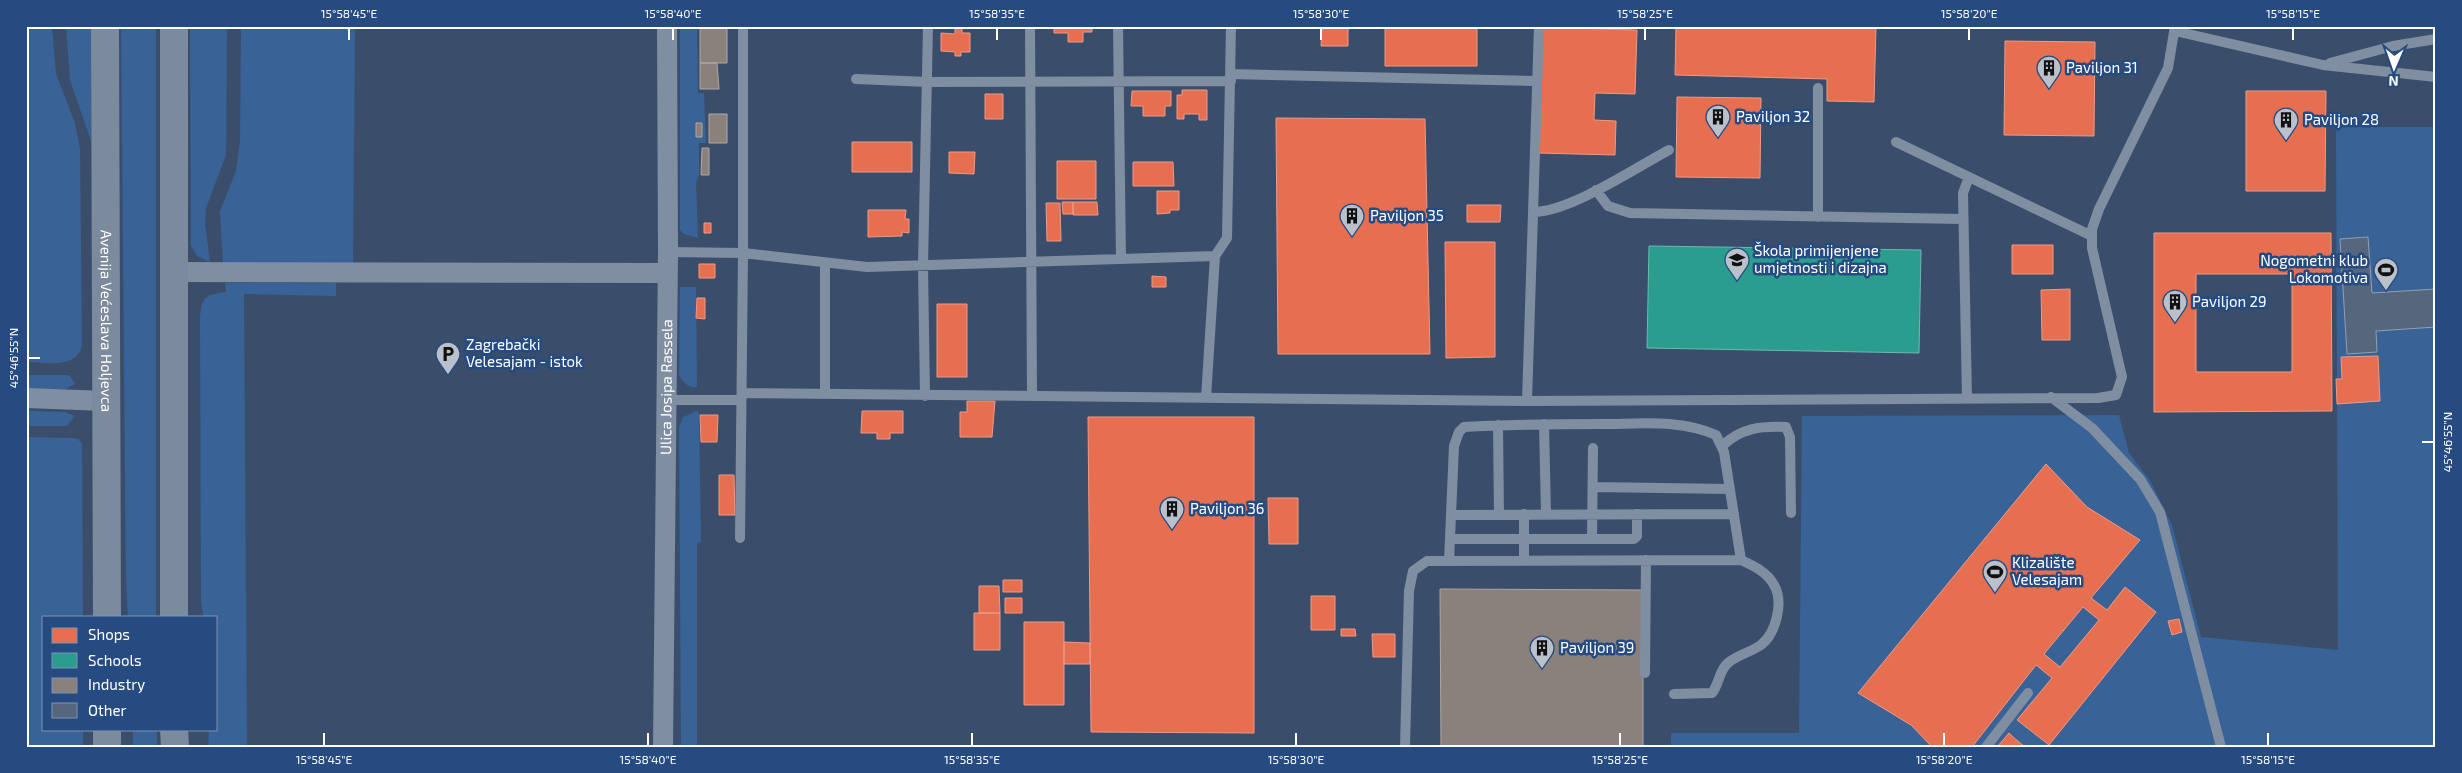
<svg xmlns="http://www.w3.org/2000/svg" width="2462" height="773" font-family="'Exo 2',sans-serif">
<rect width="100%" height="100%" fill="#3a4e6b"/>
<!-- green -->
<path fill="#396297" d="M26,26H52L56,74L75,123L80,149L82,345C77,370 45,362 26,362Z
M66,26H91V141L70,80Z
M121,26H156V617H128L126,581Z
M190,26H227L226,155L206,208L205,223L210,262L197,256L191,246Z
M241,26H355L353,263H223L220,211L236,171L240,141Z
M680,26H697L698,93H704L706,143H699V175L696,182L698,238L684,234L680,230Z
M2336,127H2436V747H1671V733H1799L1802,416L2119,415L2129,453L2151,482L2172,525L2201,637L2338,650Z
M225,283H336V296L244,294L247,747H208L209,729H216V617H203L201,599L200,318C202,296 205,295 226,292Z
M680,287H696L697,387C688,388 684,383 679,376Z
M26,375H67L70,376L75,384L66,389H26Z
M26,411L65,412L75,416L67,426H26Z
M697,411L699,414L701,542L697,543V747H681L679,427L683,417Z
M26,437L73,438L78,439L82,444L83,617H44V729H83V747H26Z
M133,729H157V747H133Z"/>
<!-- shops -->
<path fill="#e76f51" stroke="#ee9a85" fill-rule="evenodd" d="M1054,26H1092V32H1083V42H1068V33H1054Z
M1322,26H1348V46H1321Z
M1385,26H1477V66H1385Z
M1676,26H1876L1874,102L1827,101V79L1675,75Z
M1543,27L1637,30L1635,94L1595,93L1594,120L1616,121L1615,155L1538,153Z
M955,28H962V33H970V52H961V56H955V52L941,51V33L955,34Z
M2005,41L2095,42L2094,136L2004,135Z
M1182,90H1207V120H1199V114H1184V119H1177V95H1182Z
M1132,91H1171V106H1165V116H1143V106H1131Z
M2246,91H2326L2325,191H2246Z
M985,94H1003V119H985Z
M1677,97L1761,98L1760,178L1676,177Z
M1276,118L1425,119L1430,354H1278Z
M852,142H912V172H852Z
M949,152H975L974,174L949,173Z
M1057,161H1096V199H1057Z
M1133,162H1173L1174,186H1133Z
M1157,191H1179V210H1170V213L1157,214Z
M1062,202H1073V214H1063Z
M1073,202H1097L1098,215H1073Z
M1046,203H1060L1061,241H1047Z
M1467,205H1501L1500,222H1467Z
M868,210H906L905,219H909V233L902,232V236L868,237Z
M704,223H711V233H704Z
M2154,233H2331L2332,411L2154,412ZM2196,274H2292V372H2196Z
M1445,242H1495V357L1446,358Z
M2012,245H2053V274H2012Z
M699,264H715V278H699Z
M1152,276L1166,277V287H1152Z
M2070,289V340H2042L2041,290Z
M697,298H705V319L696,318Z
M937,304H967V377H937Z
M2378,356L2380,401L2337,404L2336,379H2342L2341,357Z
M967,401H995L992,437H960V412H967Z
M862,411H903V433H890V439H877V433H861Z
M700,415H718L717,442H701Z
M1088,417H1254V733L1091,732Z
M2046,464L2087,507L2140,540L2091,598L2107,610L2125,587L2156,612L2049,745L2017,720L2052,678L2036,665L1972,747H1932L1911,725L1858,693ZM2083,607L2099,620L2060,667L2044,654Z
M719,475H734L735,515H719Z
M1268,498H1298V544H1269Z
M1003,580H1022V592H1003Z
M979,586H999L1000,613H979Z
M1311,596H1335V630H1311Z
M1005,598H1022V613H1005Z
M974,613H1000V650H974Z
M2179,619L2182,632L2172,635L2168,621Z
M1024,622H1064V705H1024Z
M1341,629H1355L1356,636H1341Z
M1372,634H1395V657H1373Z
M1064,642L1090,643V664H1064Z
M2009,733L2013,737L2025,747H1997Z"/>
<!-- schools -->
<path fill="#2a9d8f" stroke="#6abab1" d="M1649,246L1921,250L1919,353L1647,348Z"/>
<!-- industry -->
<path fill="#8a817c" stroke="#ada7a3" d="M700,26H727V63H700Z
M700,63H717L719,89H700Z
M709,114H727V143H709Z
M696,123H702V137H696Z
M702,148H709V175H701Z
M1440,589L1643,590V747H1441Z"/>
<!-- building -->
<path fill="#55667d" stroke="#939fb0" d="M2368,237L2372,293L2436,289V327L2376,331L2377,352L2347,354L2340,239Z"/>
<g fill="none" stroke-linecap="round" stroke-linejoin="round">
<!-- service -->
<path stroke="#808ea1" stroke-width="10" d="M1030,26L1032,396
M1118,26L1121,259
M1539,26L1527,401L2098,398L2116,395L2122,377L2092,248V229L2099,209L2168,68L2175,26
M2175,31L2323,65L2436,77
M2330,63L2393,46L2436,39
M1231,74L1537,81
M856,79L928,82L1231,81
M1896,142L2092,236
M1596,190L1608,206L1630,213L1963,219
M1533,212C1570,212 1635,168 1669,150
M1818,217V88
M668,252L743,253L867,267L1215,256
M742,393L1527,401
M825,394V263
M925,396L923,266L928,26
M2051,397L2092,428L2140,479L2160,512L2221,747
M1206,398L1215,256L1227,238L1231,26
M1967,398L1963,193L1969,177
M668,400H741
M1544,424L1546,514
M1498,425L1499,515
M1722,446C1741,428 1760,426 1786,427L1790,437L1791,513
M1593,487L1730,489
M1524,514V561
M1451,515L1734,514
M740,538L743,253V26
M1450,539H1634L1637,536V514
M1592,539L1593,448
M1449,561L1454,446L1459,432L1464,427C1510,424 1556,424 1602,424C1640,424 1681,419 1716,435L1724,452L1741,560
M1645,673L1646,560
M1405,747L1409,591L1413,571L1427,561L1741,560C1754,566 1767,572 1774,585C1784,602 1776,633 1761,645C1751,652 1737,655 1728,663C1719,670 1719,685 1712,693L1674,694
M1986,747L2028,693"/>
<!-- minor -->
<g stroke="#808ea1" stroke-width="20">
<path d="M175,272L666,273"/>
<path d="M26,398L105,401"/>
<path id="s1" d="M663,747L668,252L667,26"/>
</g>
<!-- secondary -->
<g stroke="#7b8a9d" stroke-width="28">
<path id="s2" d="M105,26L107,617"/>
<path d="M174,26V617"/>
<path d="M107,729V747"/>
<path d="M174,729L175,747"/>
</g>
</g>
<!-- ticks -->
<path fill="none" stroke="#fff" stroke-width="2" d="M349,40V28M673,40V28M997,40V28M1321,40V28M1645,40V28M1969,40V28M2293,40V28M28,358H40M2422,442H2434M324,746V733M648,746V733M972,746V733M1296,746V733M1620,746V733M1944,746V733M2268,746V733"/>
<!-- icons -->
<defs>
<symbol id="building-pin" viewBox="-11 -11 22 30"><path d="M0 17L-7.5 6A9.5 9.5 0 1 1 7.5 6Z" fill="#bac1cb" stroke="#254b80"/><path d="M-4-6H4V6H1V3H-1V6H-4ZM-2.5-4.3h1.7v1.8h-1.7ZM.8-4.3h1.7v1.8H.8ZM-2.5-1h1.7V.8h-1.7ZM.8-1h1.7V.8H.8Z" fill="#111"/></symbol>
<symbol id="school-pin" viewBox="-11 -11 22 30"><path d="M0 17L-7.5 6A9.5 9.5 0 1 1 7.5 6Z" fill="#bac1cb" stroke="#254b80"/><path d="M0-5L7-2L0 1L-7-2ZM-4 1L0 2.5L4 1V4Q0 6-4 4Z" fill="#111"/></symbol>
<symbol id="stadium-pin" viewBox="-11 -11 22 30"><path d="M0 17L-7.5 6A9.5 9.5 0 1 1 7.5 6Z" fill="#bac1cb" stroke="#254b80"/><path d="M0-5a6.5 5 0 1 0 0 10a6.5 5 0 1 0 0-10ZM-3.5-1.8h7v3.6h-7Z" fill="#111"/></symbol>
<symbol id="parking-pin" viewBox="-11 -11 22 30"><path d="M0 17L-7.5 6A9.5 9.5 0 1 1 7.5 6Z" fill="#bac1cb" stroke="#254b80"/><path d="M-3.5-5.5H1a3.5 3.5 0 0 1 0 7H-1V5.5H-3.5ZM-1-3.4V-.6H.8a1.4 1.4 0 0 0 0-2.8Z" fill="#111"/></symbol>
</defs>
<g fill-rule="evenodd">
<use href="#building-pin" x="2035" y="54" width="28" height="38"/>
<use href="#building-pin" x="1704" y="103" width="28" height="38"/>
<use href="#building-pin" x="2272" y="106" width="28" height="38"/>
<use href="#building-pin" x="1338" y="202" width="28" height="38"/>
<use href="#school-pin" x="1723" y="246" width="28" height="38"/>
<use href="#stadium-pin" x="2372" y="256" width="28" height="38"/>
<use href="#building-pin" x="2161" y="288" width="28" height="38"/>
<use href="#parking-pin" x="434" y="340" width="28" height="38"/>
<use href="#building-pin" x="1158" y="495" width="28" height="38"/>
<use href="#stadium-pin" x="1981" y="558" width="28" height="38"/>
<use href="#building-pin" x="1528" y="634" width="28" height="38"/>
</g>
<g text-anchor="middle" stroke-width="5" stroke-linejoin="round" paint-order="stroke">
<!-- poi labels -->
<g font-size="15" fill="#fff" stroke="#254b80" text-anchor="start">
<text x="2066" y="73">Paviljon 31</text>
<text x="1736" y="122">Paviljon 32</text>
<text x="2304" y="125">Paviljon 28</text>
<text x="1370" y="221">Paviljon 35</text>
<text x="1754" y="256">Škola primijenjene<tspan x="1754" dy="17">umjetnosti i dizajna</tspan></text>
<text x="2368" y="266" text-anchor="end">Nogometni klub<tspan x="2368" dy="17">Lokomotiva</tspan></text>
<text x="2192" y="307">Paviljon 29</text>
<text x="466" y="350">Zagrebački<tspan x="466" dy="17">Velesajam - istok</tspan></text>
<text x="1190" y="514">Paviljon 36</text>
<text x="2012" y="568">Klizalište<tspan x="2012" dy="17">Velesajam</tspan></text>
<text x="1560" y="653">Paviljon 39</text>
</g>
<!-- street labels -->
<g font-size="15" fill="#fff" stroke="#254b80">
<text dy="5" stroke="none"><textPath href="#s2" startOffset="295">Avenija Većeslava Holjevca</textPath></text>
<text dy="5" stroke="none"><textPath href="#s1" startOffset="360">Ulica Josipa Rassela</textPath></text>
</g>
</g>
<!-- border -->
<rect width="2462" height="773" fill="none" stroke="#254b80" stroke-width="55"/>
<!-- legend -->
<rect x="42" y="616" width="175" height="115" fill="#254b80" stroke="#7c93b3"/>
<rect x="52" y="628" width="25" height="15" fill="#e76f51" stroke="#7c93b3"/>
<text x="88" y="640" font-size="15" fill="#ffffff">Shops</text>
<rect x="52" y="653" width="25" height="15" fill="#2a9d8f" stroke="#7c93b3"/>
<text x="88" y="666" font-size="15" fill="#ffffff">Schools</text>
<rect x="52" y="678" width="25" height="15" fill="#8a817c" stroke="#7c93b3"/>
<text x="88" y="690" font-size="15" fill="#ffffff">Industry</text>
<rect x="52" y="703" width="25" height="15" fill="#55667d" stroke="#7c93b3"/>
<text x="88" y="716" font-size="15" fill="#ffffff">Other</text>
<!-- north arrow -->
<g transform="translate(2394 68) rotate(182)" stroke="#254b80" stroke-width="4" paint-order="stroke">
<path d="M0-4L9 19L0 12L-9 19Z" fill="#ffffff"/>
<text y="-8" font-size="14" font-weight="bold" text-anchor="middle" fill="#ffffff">N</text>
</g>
<rect x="28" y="28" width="2406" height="718" fill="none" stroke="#fff" stroke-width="2"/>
<g font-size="12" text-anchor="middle" fill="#fff">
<text x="349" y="18">15°58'45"E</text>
<text x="673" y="18">15°58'40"E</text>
<text x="997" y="18">15°58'35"E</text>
<text x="1321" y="18">15°58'30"E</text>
<text x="1645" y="18">15°58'25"E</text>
<text x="1969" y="18">15°58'20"E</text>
<text x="2293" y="18">15°58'15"E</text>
<text transform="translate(14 358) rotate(-90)" y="4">45°46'55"N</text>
<text transform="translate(2448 442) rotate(-90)" y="4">45°46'55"N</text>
<text x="324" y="764">15°58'45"E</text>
<text x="648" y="764">15°58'40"E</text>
<text x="972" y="764">15°58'35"E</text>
<text x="1296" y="764">15°58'30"E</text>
<text x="1620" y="764">15°58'25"E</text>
<text x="1944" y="764">15°58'20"E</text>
<text x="2268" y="764">15°58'15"E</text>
</g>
</svg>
